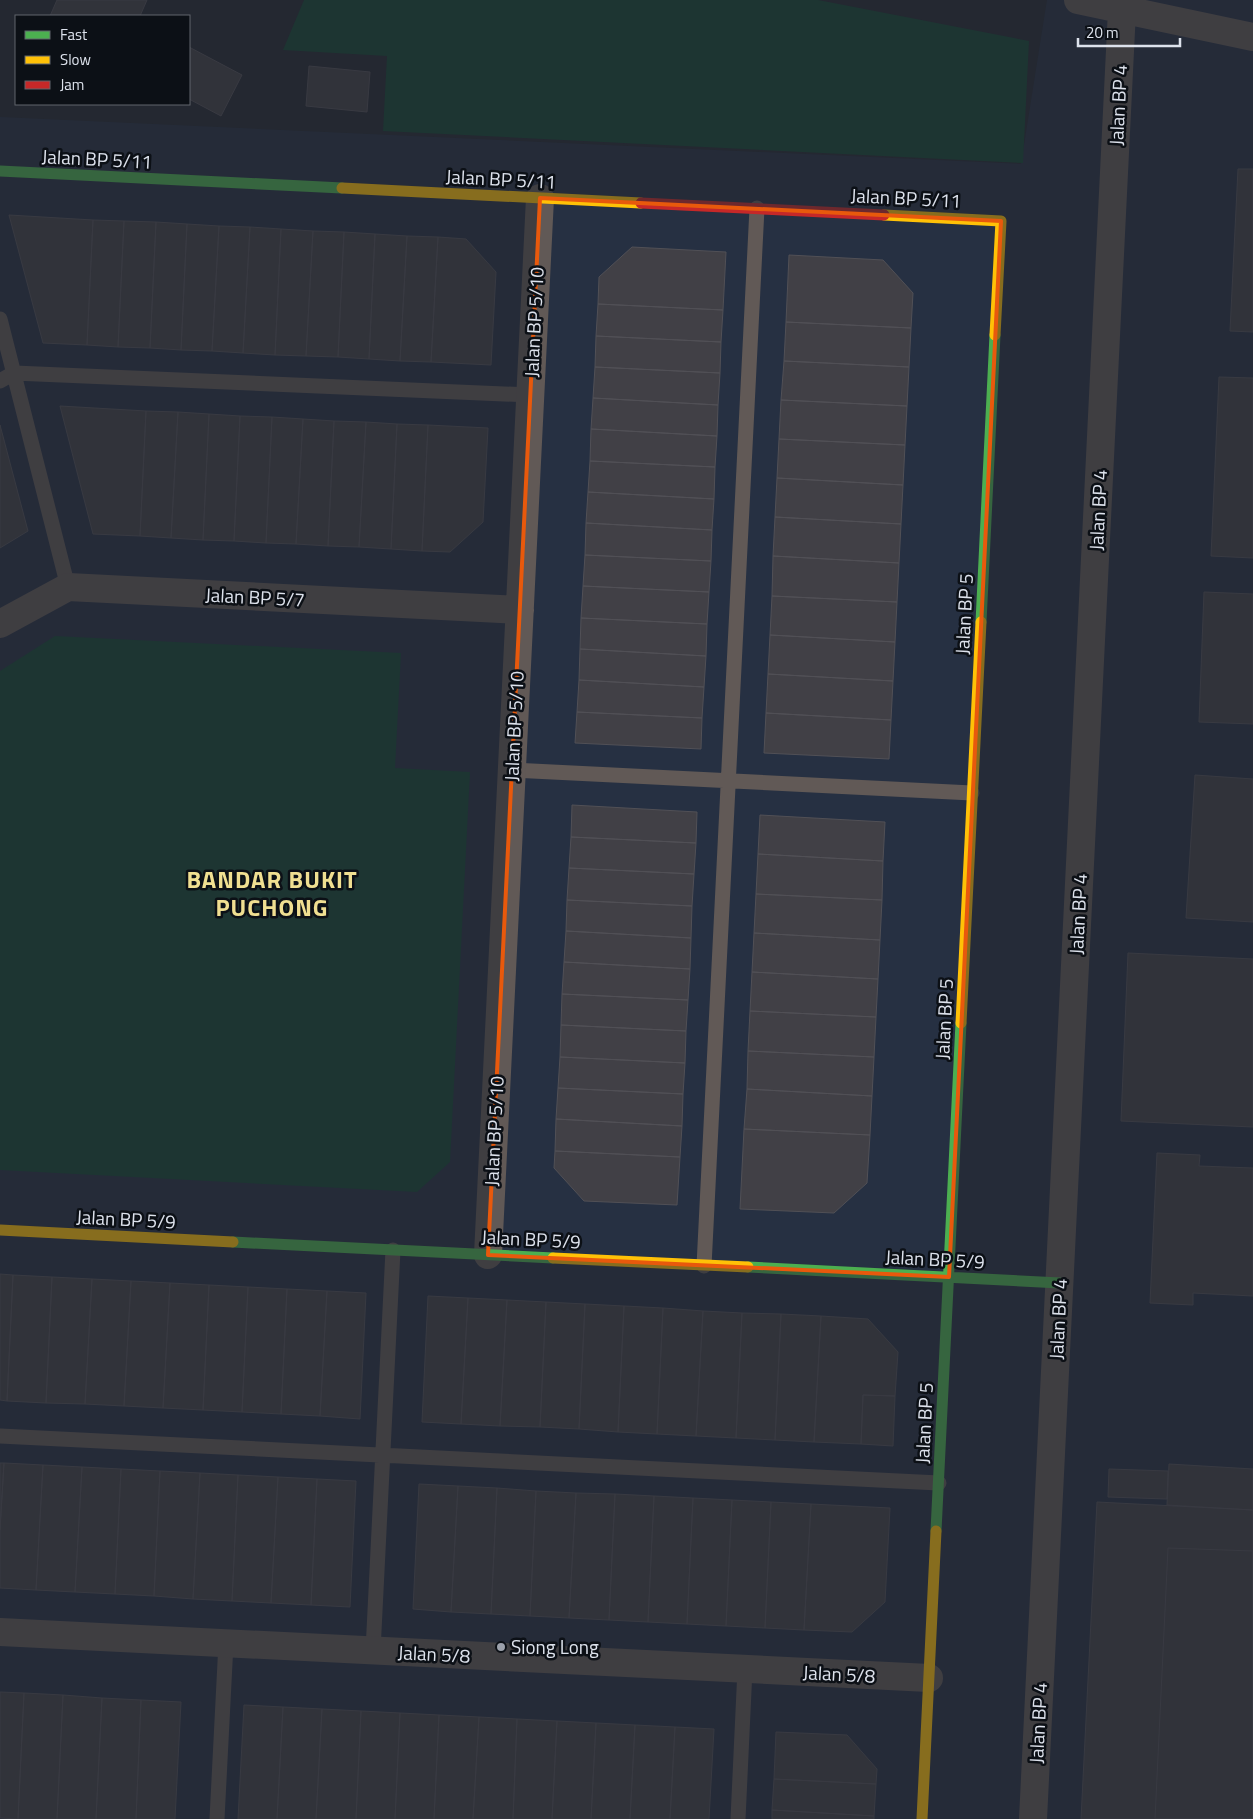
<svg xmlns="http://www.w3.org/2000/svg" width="1253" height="1819" font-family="'Titillium Web',sans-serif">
<rect width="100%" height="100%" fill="#242831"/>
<!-- built -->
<path fill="#263042" d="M1047,0H1253V1819H0V117L1021,164Z"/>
<!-- green -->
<path fill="#154534" d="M304,0H818L1029,41L1023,163L383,131L387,56L283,50Z
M55,636L401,653L395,768L470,772L450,1162L417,1192L0,1170V671Z"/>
<!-- building -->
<path fill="#414046" stroke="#515056" d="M57,0H147L140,16H50Z
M189,47L242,75L221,116L189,99Z
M309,66L370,72L367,112L306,106Z
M1238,169H1253V332L1230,331Z
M9,215L93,220L87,345L43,343Z
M93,220L124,221L118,347L87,345Z
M124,221L156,222L150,348L118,347Z
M156,222L187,224L181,350L150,348Z
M187,224L219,226L212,351L181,350Z
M219,226L250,227L243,353L212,351Z
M250,227L281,229L275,355L243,353Z
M281,229L313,231L306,356L275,355Z
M313,231L344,232L338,357L306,356Z
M344,232L375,234L369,359L338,357Z
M375,234L407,236L400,361L369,359Z
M407,236L438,237L431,362L400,361Z
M438,237L466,239L496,272L491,365L431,362Z
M632,247L726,252L723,310L598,304L599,277Z
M789,255L883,260L913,293L911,328L786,322Z
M598,304L723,310L721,342L596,336Z
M786,322L911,328L909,367L784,361Z
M596,336L721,342L720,373L595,367Z
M784,361L909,367L907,406L781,400Z
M595,367L720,373L718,405L593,398Z
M1219,377L1253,378V558L1211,556Z
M593,398L718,405L717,436L591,429Z
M781,400L907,406L905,445L779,439Z
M60,406L146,411L140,536L93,534Z
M146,411L178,412L171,538L140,536Z
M178,412L209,414L203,540L171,538Z
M209,414L240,416L234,541L203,540Z
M240,416L272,417L266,543L234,541Z
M272,417L303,419L296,544L266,543Z
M303,419L334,421L328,546L296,544Z
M334,421L366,422L359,547L328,546Z
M366,422L397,424L391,549L359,547Z
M397,424L428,425L422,551L391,549Z
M0,425L28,531L0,548Z
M428,425L488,428L483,522L450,552L422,551Z
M591,429L717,436L715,467L590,461Z
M779,439L905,445L903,485L777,478Z
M590,461L715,467L714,499L588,492Z
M777,478L903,485L901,524L775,517Z
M588,492L714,499L712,530L586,523Z
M775,517L901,524L899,563L773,556Z
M586,523L712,530L711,561L585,555Z
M585,555L711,561L709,592L583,586Z
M773,556L899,563L897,602L772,596Z
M583,586L709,592L707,624L581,618Z
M1204,592L1253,594V724L1199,722Z
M772,596L897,602L895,642L770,635Z
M581,618L707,624L706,656L580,649Z
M770,635L895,642L893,681L768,674Z
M580,649L706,656L704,687L579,680Z
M768,674L893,681L891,720L766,713Z
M579,680L704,687L702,718L577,712Z
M577,712L702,718L701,749L575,743Z
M766,713L891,720L889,759L764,753Z
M1195,775L1253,779V922L1186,918Z
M572,805L697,812L696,843L571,837Z
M760,815L885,822L883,861L758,854Z
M571,837L696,843L694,874L569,868Z
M758,854L883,861L882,900L756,894Z
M569,868L694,874L692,906L567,900Z
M756,894L882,900L880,940L754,933Z
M567,900L692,906L691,938L566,931Z
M566,931L691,938L690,969L564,962Z
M754,933L880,940L878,979L752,972Z
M1128,953L1253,959V1127L1121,1121Z
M564,962L690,969L688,1000L562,994Z
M752,972L878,979L876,1017L750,1011Z
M562,994L688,1000L686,1031L561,1025Z
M750,1011L876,1017L874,1057L748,1051Z
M561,1025L686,1031L685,1063L560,1057Z
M748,1051L874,1057L872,1096L747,1089Z
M560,1057L685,1063L683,1094L558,1088Z
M558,1088L683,1094L682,1126L556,1119Z
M747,1089L872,1096L870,1135L744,1129Z
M556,1119L682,1126L680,1157L555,1151Z
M744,1129L870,1135L867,1183L834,1213L740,1209Z
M555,1151L680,1157L677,1205L584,1201L554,1168Z
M1157,1153L1200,1155L1199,1166L1253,1168V1296L1193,1293V1305L1150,1303Z
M0,1274L13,1275L7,1401L0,1400Z
M13,1275L52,1277L46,1403L7,1401Z
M52,1277L92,1279L85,1404L46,1403Z
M92,1279L131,1281L124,1406L85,1404Z
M131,1281L170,1283L163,1408L124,1406Z
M170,1283L209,1285L203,1410L163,1408Z
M209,1285L248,1287L242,1412L203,1410Z
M248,1287L287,1289L281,1414L242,1412Z
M287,1289L327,1291L320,1416L281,1414Z
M327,1291L366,1293L360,1419L320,1416Z
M428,1296L468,1298L461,1424L422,1422Z
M468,1298L507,1300L500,1426L461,1424Z
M507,1300L546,1302L540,1427L500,1426Z
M546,1302L585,1304L579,1429L540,1427Z
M585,1304L624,1306L618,1432L579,1429Z
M624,1306L663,1308L657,1434L618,1432Z
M663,1308L703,1311L696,1436L657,1434Z
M703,1311L742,1313L736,1438L696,1436Z
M742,1313L781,1314L775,1440L736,1438Z
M781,1314L821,1316L814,1442L775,1440Z
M821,1316L868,1319L898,1352L895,1396L863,1395L861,1444L814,1442Z
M863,1395L895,1396L893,1446L861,1444Z
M0,1463H4L0,1530Z
M4,1463L43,1465L36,1590L0,1588V1530Z
M1169,1464L1253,1469V1510L1167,1505Z
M43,1465L82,1467L75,1592L36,1590Z
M82,1467L121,1469L115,1594L75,1592Z
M121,1469L160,1471L154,1596L115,1594Z
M1109,1469L1168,1471L1167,1499L1108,1497Z
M160,1471L200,1473L193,1599L154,1596Z
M200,1473L238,1475L232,1601L193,1599Z
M238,1475L278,1477L271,1603L232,1601Z
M278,1477L317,1479L311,1605L271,1603Z
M317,1479L356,1481L350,1607L311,1605Z
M419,1484L458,1486L451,1612L413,1609Z
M458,1486L497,1488L491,1614L451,1612Z
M497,1488L536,1491L530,1616L491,1614Z
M536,1491L576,1493L569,1618L530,1616Z
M576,1493L615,1494L609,1620L569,1618Z
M615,1494L654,1496L648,1622L609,1620Z
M654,1496L693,1498L687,1624L648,1622Z
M693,1498L732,1500L726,1626L687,1624Z
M732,1500L771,1502L765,1628L726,1626Z
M771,1502L811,1504L804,1630L765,1628Z
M1097,1502L1253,1510V1819H1081Z
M811,1504L890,1508L885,1602L852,1632L804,1630Z
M1168,1548L1253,1551V1819H1155Z
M0,1692L24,1693L18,1819L0,1818Z
M24,1693L63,1695L57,1819H18Z
M63,1695L102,1698L96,1819H57Z
M102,1698L141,1700L136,1819H96Z
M141,1700L181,1702L175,1819H136Z
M244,1705L283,1707L277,1819H238Z
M283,1707L322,1709L316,1819H277Z
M322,1709L361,1711L356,1819H316Z
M361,1711L400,1713L395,1819H356Z
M400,1713L439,1715L434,1819H395Z
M439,1715L479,1717L473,1819H434Z
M479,1717L517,1719L513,1819H473Z
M517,1719L557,1721L552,1819H513Z
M557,1721L596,1723L591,1819H552Z
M596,1723L635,1725L630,1819H591Z
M635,1725L675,1727L670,1819H630Z
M675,1727L714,1729L709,1819H670Z
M776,1732L847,1735L877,1769L876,1784L774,1779Z
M774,1779L876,1784L874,1816L772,1810Z
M772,1810L874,1816V1819H772Z"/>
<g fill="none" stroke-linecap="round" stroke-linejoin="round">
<!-- lane -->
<path stroke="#615956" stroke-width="15" d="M0,319L68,587
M0,381L14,373L530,395
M512,770L972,793
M704,1266L757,208
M0,1436L939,1483
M373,1651L393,1250
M217,1819L226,1643
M738,1819L745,1669"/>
<!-- street -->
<path stroke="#615956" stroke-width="28" d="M1078,0L1253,37
M0,624L68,587L520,610
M488,1255L540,198
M0,1632L929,1678
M1033,1819L1122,10"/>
<!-- fast -->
<path stroke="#4caf50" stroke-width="11" d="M0,171L342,188
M981,622L995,335
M233,1242L553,1258
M748,1267L1060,1283
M936,1531L961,1023"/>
<!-- slow -->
<path stroke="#ffc107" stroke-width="11" d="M342,188L641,203
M884,215L1001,221L995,335
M961,1023L981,622
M0,1230L233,1242
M553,1258L748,1267
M922,1819L936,1531"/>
<!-- jam -->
<path stroke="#c62828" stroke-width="11" d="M641,203L884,215"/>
</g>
<!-- marked area -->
<path d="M0 0H1253V1819H0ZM540,198L1001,221L949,1277L488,1255Z" fill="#242831" fill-opacity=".55" fill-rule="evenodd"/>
<path fill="none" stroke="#e8590c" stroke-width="4" stroke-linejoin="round" d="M540,198L1001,221L949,1277L488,1255Z"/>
<!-- markers -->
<circle fill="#9ca1ab" stroke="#0c1016" stroke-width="2" cx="501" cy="1647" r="5"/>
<g text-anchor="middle" stroke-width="5" stroke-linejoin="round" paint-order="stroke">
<!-- street labels -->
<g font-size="19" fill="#dde2ec" stroke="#0c1016">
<text transform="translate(1118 105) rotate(-87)" y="7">Jalan BP 4</text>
<text transform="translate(97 159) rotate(3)" y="7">Jalan BP 5/11</text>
<text transform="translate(501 179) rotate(3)" y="7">Jalan BP 5/11</text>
<text transform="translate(906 198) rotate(3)" y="7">Jalan BP 5/11</text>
<text transform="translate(534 322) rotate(-87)" y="7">Jalan BP 5/10</text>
<text transform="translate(1098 510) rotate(-87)" y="7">Jalan BP 4</text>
<text transform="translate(255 597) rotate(3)" y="7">Jalan BP 5/7</text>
<text transform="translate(964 614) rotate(-87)" y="7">Jalan BP 5</text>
<text transform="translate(514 726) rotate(-87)" y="7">Jalan BP 5/10</text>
<text transform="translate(1078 914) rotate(-87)" y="7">Jalan BP 4</text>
<text transform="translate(944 1019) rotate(-87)" y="7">Jalan BP 5</text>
<text transform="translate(494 1131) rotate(-87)" y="7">Jalan BP 5/10</text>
<text transform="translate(126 1219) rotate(3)" y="7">Jalan BP 5/9</text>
<text transform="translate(531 1239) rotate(3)" y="7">Jalan BP 5/9</text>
<text transform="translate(935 1259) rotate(3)" y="7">Jalan BP 5/9</text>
<text transform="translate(1058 1319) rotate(-87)" y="7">Jalan BP 4</text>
<text transform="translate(924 1423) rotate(-87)" y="7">Jalan BP 5</text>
<text transform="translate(434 1654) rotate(3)" y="7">Jalan 5/8</text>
<text transform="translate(839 1674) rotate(3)" y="7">Jalan 5/8</text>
<text transform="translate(1038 1723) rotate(-87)" y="7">Jalan BP 4</text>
</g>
<!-- poi labels -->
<g font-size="19" fill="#dde2ec" stroke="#0c1016" text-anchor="start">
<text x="511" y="1654">Siong Long</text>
</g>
<!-- district labels -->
<g font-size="24" font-weight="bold" letter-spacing="1" fill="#f0df91" stroke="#0c1016">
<text x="272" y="888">BANDAR BUKIT<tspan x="272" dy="28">PUCHONG</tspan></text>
</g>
</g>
<!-- legend -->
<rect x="15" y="15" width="175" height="90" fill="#0c1016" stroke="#60646c"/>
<rect x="25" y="31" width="25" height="8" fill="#4caf50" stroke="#60646c"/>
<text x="60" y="40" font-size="15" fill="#dde2ec">Fast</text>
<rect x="25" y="56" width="25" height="8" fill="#ffc107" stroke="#60646c"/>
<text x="60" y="65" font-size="15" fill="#dde2ec">Slow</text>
<rect x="25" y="81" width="25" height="8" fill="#c62828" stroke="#60646c"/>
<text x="60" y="90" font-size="15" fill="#dde2ec">Jam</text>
<!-- scale -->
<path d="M1078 38v8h102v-8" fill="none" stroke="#dde2ec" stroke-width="2.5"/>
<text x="1086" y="38" font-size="15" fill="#dde2ec" stroke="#0c1016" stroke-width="4" paint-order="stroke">20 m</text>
</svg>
